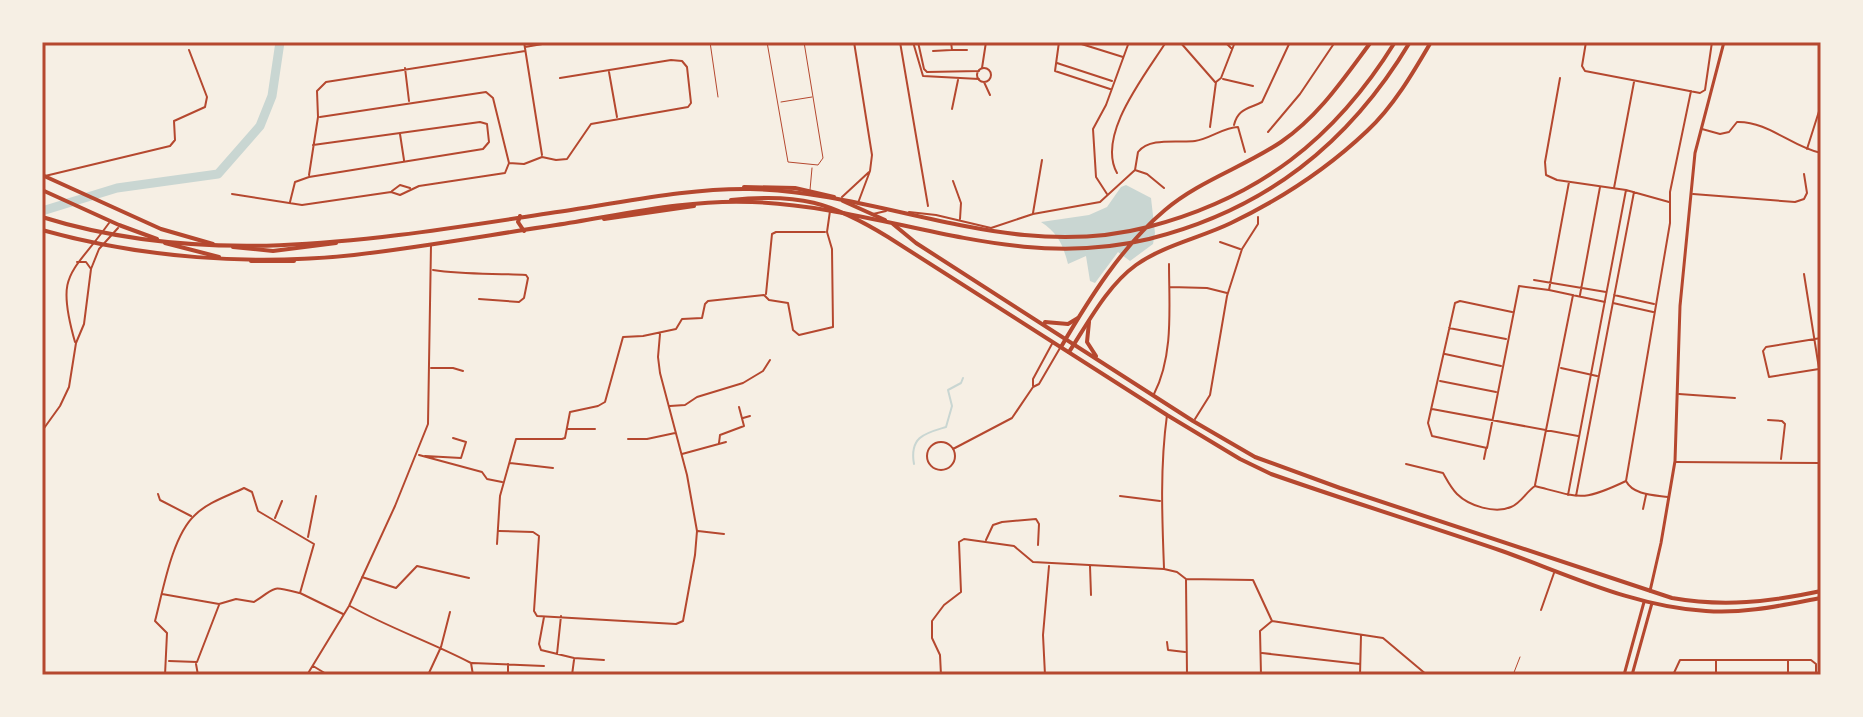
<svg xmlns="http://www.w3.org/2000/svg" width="1863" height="717" font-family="'Roboto Serif',serif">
<rect width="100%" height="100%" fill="#f6efe4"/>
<!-- water -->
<path fill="#c9d6d2" d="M1126,185L1151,198L1155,233L1153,244L1130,261L1118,252L1095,283L1090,281L1086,256L1068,264C1063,245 1058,233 1041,222L1089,215L1107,207L1121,187Z"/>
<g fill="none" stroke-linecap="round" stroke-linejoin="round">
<!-- stream -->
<path stroke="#c9d6d2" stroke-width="2" d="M914,464C909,436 926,433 946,427L952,406L948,390L961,383L963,378"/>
<!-- river -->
<path stroke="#c9d6d2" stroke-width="9" d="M42,211L117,188L218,174L260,126L272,96L280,42"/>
<!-- service -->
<path stroke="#b5482f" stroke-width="1" d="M710,42L718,97
M767,42L788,162L818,165L823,158L804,42
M781,102L812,97
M810,190L812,168
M1513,675L1520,657"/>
<!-- minor -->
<path stroke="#b5482f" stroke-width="2" d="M524,42L542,155
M854,42L872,155L870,171L858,203
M900,42L928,206
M913,42L923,76L979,79
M918,42L924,69L927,72L979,71
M951,42L952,50H967
M1059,42L1055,71L1110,89
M1075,42L1123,57
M1180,42L1215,82
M1225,42L1231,48
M1586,42L1582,66L1585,71L1700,93L1705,90L1712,42
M525,47L554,42
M933,51L951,50
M1057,63L1112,81
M405,68L409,101
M982,68L986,42
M977 75a7 7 0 1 1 14 0a7 7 0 1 1-14 0Z
M609,72L617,117
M1560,78L1545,162L1546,175L1557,180L1626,190L1669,202
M1223,79L1253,86
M984,82L990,95
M952,109L958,80
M320,117L486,92L493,98L509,163
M1234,125C1238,108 1249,109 1262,102L1290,42
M1210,127L1216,82L1221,78L1235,42
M1702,129L1720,134L1729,132L1737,122C1768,121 1792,147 1821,153
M1268,132L1300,94L1335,42
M400,134L404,160
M1807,149L1821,105
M1135,170L1147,174L1164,188
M1117,173C1096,135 1146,74 1166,42
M309,175L318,117L317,91L326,82L525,51
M45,176L170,146L175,140L174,121L205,107L207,97L189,50
M953,181L961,203L960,219
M1614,188L1634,82
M392,191L400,185L410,188
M232,194L302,205L391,192L400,195L419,186L505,173L509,163L524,164L542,157L556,160L567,159L591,124L688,107L691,103L687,67L682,61L671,60L560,78
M1107,194L1096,177L1093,129L1106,105L1129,42
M1693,194L1795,202L1804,199L1807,193L1804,174
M842,197L869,172
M290,202L295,182L309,177L483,149L489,142L487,124L480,122L313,145
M909,212L936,215L991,228L1033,214L1100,202L1135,170L1138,152C1150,137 1177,143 1195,141C1210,139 1224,127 1238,127L1245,152
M1033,213L1042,160
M873,214L886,211
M1220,242L1240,249
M77,262H86L91,269
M433,270C465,275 495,273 526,275L528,278L524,298L519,302L479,299
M1804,274L1821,381
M1534,280L1606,292
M1170,287L1207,288L1227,293
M1549,290L1569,182
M766,294L772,234L776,232H825
M764,295L769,300L788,303L793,330L799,335L833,327L832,249L827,232L830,211
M1580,295L1600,187
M1614,295L1654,304
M1613,303L1653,312
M1512,312L1460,301L1455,303L1428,423L1432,436L1487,448L1519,286L1549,290L1605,302
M1449,328L1506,339
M75,342C55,272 71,276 109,223
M1445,354L1501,366
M431,368H453L463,371
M1561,368L1597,376
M1819,369L1769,377L1763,351L1766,347L1821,338
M1440,381L1496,392
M1033,386V379L1053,342
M1154,394C1174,355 1169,306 1169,264
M1679,394L1735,398
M670,406L685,405L697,397L743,383L763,371L770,360
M1432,409L1578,436
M743,418L750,416
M1195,419L1210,395L1227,296L1242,249L1258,224V217
M1768,420L1782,421L1785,424L1781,459
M568,429H595
M42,431L60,406L69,387L76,343L84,324L91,269L99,249L118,228
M628,439H647L675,433
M927 456a14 14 0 1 1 28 0a14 14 0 1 1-28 0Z
M719,443L720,435L744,426L739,407
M953,449L1012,418L1033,387L1039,384L1060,348
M682,454L726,442
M419,455L482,472L487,479L502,482
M425,456L461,458L466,442L453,438
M1484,459L1486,449
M1676,462L1821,463
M510,463L553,468
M1406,464L1443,473C1447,480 1451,488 1457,494C1469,506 1495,514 1511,507C1521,503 1526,492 1535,486C1581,498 1582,502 1626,481
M1535,485L1573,295
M158,494L160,500L191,516
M1568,495L1626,190
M1120,496L1160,501
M1576,496L1634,192
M1668,497C1654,495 1633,495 1626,481L1670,223V192L1691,91
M1643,509L1646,495
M275,518L282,501
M499,531L533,532L539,536L534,611L537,616L676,624L683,621L695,555L697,531L687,475L660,373L658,357L660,334
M698,531L724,534
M308,537L316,496
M986,540L993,525L1002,522L1036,519L1039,524L1038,545
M497,544L500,496L516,439H562L565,438L570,412L598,406L605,402L623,337L643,336L676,329L682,319L702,318L705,304L708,301L764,295
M1090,566L1091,595
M1164,568C1162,517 1160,466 1167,415
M362,577L396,588L417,566L469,578
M1186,580L1187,675L1207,674
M162,594L219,604L236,599L254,602C278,587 269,585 299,593
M350,606C389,628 431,642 471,663L473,675
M1541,610L1554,573
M544,617L539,644L541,650L574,658L604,660
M1167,642L1168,650L1185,652
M1262,653L1360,664
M557,654L561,616
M1716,660V675
M1788,660V675
M169,661L197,662L219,605
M472,663L544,666
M196,664L198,675
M508,664V675
M313,666L328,675
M165,675L167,633L155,621C163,591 172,536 195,515C208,502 228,496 244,488L252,492L258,511L314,544L300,593L343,614
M307,675L349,606L395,506L428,424L431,245
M428,675L441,647L450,612
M572,675L574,660
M941,675L940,655L932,638V621L944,605L961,592L959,542L964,539L1014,546L1033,562L1164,569L1177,572L1186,579L1253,580L1272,621
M1045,675L1043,635L1049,566
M1261,675L1260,631L1272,621L1383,638L1427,675
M1360,675L1361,635
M1673,675L1680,660H1811L1816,664V675"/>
<!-- secondary -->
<path stroke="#b5482f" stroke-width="3" d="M1650,591L1661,543L1675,461L1680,306L1695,153L1724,42
M1624,675L1644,602
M1632,675L1652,603"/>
<!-- trunk -->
<path stroke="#b5482f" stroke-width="4" d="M42,175L161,229L213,244
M744,187L795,188L834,197
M42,190L119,225L157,239
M731,200C799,193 831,202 888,237L1167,415L1240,459L1271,474C1348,501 1426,525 1502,551C1569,575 1635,607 1706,611C1745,614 1783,605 1821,598
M843,201L885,220
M520,216L518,222L524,231
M604,219L694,206
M893,224L916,243L1193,421L1255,457L1340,488L1672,598C1723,607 1770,602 1821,591
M165,243L219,257
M233,247L273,251L336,243
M251,261H294
M1045,322L1068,324L1078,318
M1089,322L1087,342L1096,356"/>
<!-- motorway -->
<path stroke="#b5482f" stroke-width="4" d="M42,217C218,272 394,236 571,210C630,201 690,188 750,189C886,192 1009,263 1148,227C1259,198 1335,139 1395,42
M42,230C142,258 251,266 354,255C422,247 489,235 556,225C621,215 687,199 752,202C889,207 1009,273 1149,239C1265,210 1349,144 1410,42
M1061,347C1089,299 1122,246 1165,210C1199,181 1244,167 1281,142C1319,116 1344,78 1371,42
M1069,352C1088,323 1107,286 1136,265C1164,245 1200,238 1231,223C1279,200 1328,168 1367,131C1393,107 1413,73 1431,42"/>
</g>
<!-- border -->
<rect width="1863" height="717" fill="none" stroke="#f6efe4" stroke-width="88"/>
<rect x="44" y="44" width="1775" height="629" fill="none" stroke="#b5482f" stroke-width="3"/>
</svg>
